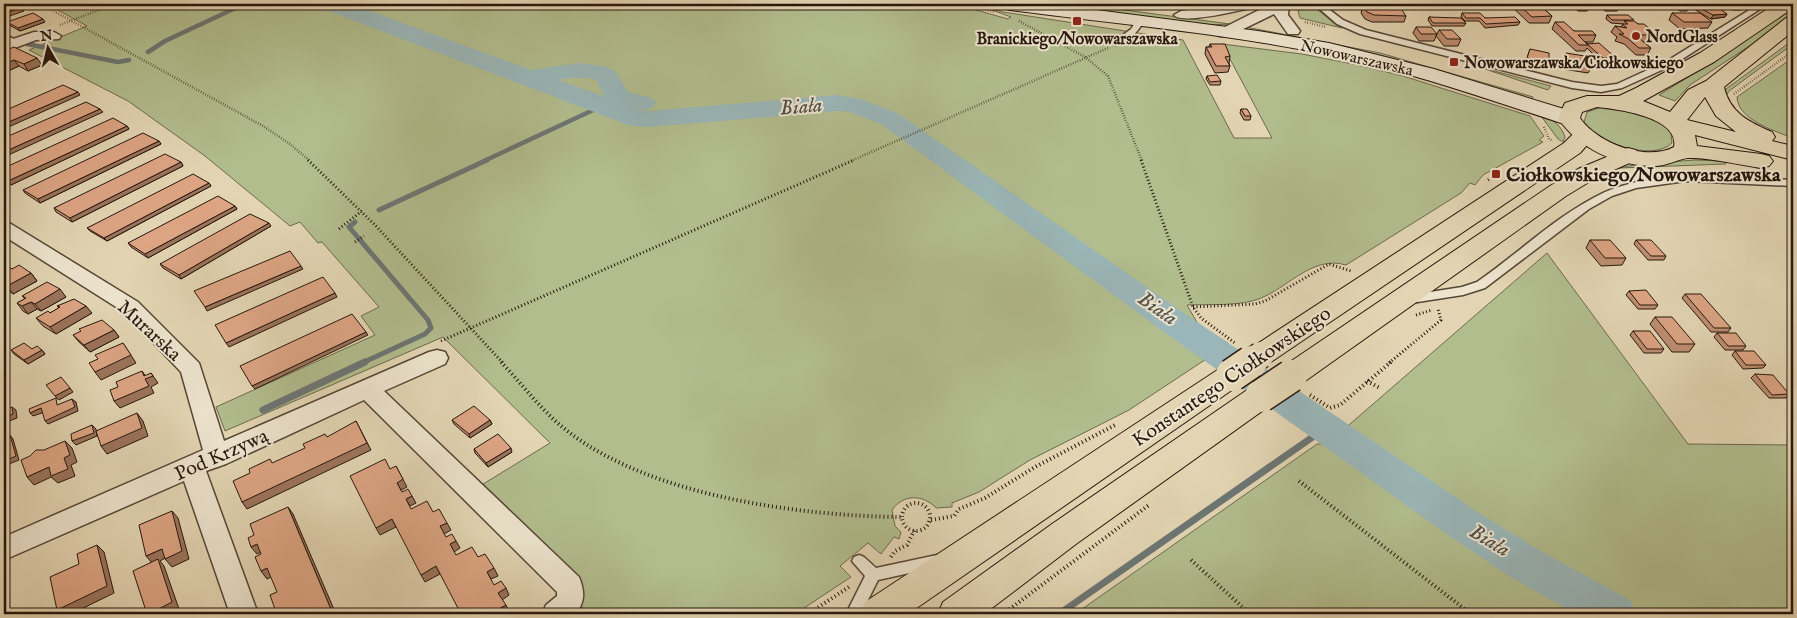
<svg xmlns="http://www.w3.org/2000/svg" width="1797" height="618" font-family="'IM FELL English',serif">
<rect width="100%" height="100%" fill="#e3d5b3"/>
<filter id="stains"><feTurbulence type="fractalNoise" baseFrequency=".004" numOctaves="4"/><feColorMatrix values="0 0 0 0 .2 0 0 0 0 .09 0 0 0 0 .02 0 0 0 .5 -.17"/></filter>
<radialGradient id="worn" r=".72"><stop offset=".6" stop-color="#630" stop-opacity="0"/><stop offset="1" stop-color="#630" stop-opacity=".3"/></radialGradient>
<!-- green -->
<path fill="#b2bd8e" stroke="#6c6a4e" d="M47,4H955L1008,19L1011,17L981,6L1003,12L1183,40L1234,138H1272L1222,44L1302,54L1358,65L1403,76L1530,116L1544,136L1539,140L1543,142L1483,175L1475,185L1470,183L1461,193L1346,265C1310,254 1285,293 1252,301C1232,306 1208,304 1187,305L1198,324L1229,344L1129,410L1030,460L979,492L952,503V507L936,508C923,494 903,494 892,510L895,526L901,532L899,539L894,537L881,554L868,543L840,566L851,577L795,614H588L480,486L550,443L443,337L225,431L216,407L375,335L361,316L379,307L322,242L318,243L300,222L290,226L205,156L128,101L29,50L87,26Z
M1031,4H1080L1230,24L1211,25Z
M1307,5C1318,6 1330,23 1342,28L1300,18L1298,11Z
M1793,8V12L1751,45L1690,85L1675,101L1659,95L1724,55Z
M1246,27L1380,53L1533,97L1531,101L1232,30Z
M1793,40V44L1729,91L1725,97L1723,92L1726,89Z
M1791,59L1793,61V138C1775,131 1738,120 1737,97Z
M1479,67L1551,86L1548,90Z
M1602,107C1625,109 1654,113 1671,132L1672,143C1653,162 1596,143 1584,122L1587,112Z
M1543,114C1554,121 1561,125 1565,137L1563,142L1558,139L1541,116Z
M1695,160L1724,161L1726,164L1619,168L1640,164Z
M1547,253L1688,444L1793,445V614H1075L1317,444H1327Z"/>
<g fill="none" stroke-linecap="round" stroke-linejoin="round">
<!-- stream-far2 -->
<path stroke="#6c7674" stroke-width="4.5" d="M27,44L118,62L129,60
M148,52L165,41L244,4
M484,161L604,105"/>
<!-- stream-far1 -->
<path stroke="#6c7674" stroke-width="5" d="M379,210L487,160
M355,222L349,227L428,320L431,328L425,334L362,363"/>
<!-- stream -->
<path stroke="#6c7674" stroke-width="7" d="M263,410L365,362
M1059,614L1327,427"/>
<!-- river -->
<path fill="#9ab6b8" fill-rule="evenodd" d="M320,4H351L531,70L579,63L606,67L615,71L628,92L652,98L656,103L652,108L643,111L630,108L649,111L837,95L864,100L899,114L1184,313L1476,511L1539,550L1630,600L1637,614H1576L1509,576L1448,535L1160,329L881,124L850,112L837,111L649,127L631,126L323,9ZM569,78H588L596,80L604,96L558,80Z"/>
<defs>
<path id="service" d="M1314,4H1322L1343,20L1366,30L1572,82L1601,86L1617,84L1667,61L1759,4H1768L1673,65L1622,88L1601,92L1572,88L1360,34L1337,24Z
M1136,21L1143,23C1137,32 1127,45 1115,45V41L1131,29Z
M4,35L17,40L18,42L14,44L4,40Z
M1686,175L1793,180V186L1686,181L1636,188L1612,196L1589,209L1485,288L1463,295L1411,303L1405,299L1411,295L1462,287L1477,282C1519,253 1558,214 1605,192C1630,181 1659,178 1686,175Z
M859,555L864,557L876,568L937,555L942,557L944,561L942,565L937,567L878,580L861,614H846L865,576L852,561L854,557Z"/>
<path id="minor" d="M1231,4H1257L1255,7C1242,10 1181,25 1174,15L1181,11Z
M1271,4H1289L1288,15L1300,31L1298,34H1288L1274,14L1229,36H1219L1217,33L1219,30Z
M34,32H54L61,36L59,39L36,40L4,52V42Z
M4,222L11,224L138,302L199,363L224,441L429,352L437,350L445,352L448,358L445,364L384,391L579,577C585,592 585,601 576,614H542L546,605L557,596V592L364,400L226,464L206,471L258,614H230L184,481L4,560V537L203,450L181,372L124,312L4,236Z"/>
<path id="secondary" d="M1001,4H1050L1258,31L1329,43L1434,69L1577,113L1580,118L1577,123L1569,125L1561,123C1484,98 1408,71 1329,55C1224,33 1116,24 1010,10L1003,8Z"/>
<path id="primary" d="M1584,129L1592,131L1595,136L1580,153L1271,362L1261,365L1251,362L1247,355L1251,348L1564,143L1576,131Z
M1628,148L1636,150L1639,155L1636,160L1594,179L1566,196L1301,384L1291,387L1281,384L1276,376L1281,368L1550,186L1578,169Z
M1232,364L1242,367L1247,375L1242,383L908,614H860L865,602L1222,367Z
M1261,385L1272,388L1276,396L1272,404L1076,544L984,614H938L943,602L1052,524L1250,388Z"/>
<path id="trunk" d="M1775,4H1793V8L1714,62L1643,101L1670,112L1688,90L1706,81L1786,18L1793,16V31L1724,87C1730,113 1749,122 1772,132L1775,137L1772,141L1793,146V160L1695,135L1697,146L1761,154L1769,156L1773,161L1769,166L1761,168C1740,165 1708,157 1688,158C1678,159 1667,166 1654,166C1617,166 1579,149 1558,118L1565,103L1587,96H1619L1636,88L1700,53ZM1705,97L1716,116L1736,132L1687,120ZM1597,107C1617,109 1680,117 1674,147C1646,162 1597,143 1580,118L1582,112Z"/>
</defs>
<!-- service casing -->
<use href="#service" stroke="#564636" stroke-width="3"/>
<!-- minor casing -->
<use href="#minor" stroke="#564636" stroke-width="3"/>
<!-- secondary casing -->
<use href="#secondary" stroke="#27170d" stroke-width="2"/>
<!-- primary casing -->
<use href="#primary" stroke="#27170d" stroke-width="2"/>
<!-- trunk casing -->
<use href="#trunk" stroke="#27170d" stroke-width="2"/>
<!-- path-far2 -->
<path stroke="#27170d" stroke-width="2.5" stroke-dasharray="0.5 2" stroke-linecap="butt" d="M41,4L263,126L290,144L310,161
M964,4L995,12
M1019,21L1085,57L1108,76L1142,161
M1305,22L1326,27
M60,25L114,4
M1734,94L1793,51
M1544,127L1549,139L1553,141
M851,161L1108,48"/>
<!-- path-far1 -->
<path stroke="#27170d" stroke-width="3" stroke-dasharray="1 2.5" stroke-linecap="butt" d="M308,160L375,225L503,363
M1141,160L1193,307L1201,318L1235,343
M1488,180L1501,171
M339,229L363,210
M355,242L364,236
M1193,307L1255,304L1265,301L1329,264L1351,271
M1416,315L1432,310
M441,341L854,160
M1389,363L1441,320L1438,309"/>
<!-- path -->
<path stroke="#27170d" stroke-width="4" stroke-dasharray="1 3" stroke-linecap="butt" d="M501,362C524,386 544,414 570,433C653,496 799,516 901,517
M1367,381L1380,388
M1310,395L1330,408L1340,405L1391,362
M1299,481L1471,614
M902 517a14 14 0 1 1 28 0a14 14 0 1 1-28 0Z
M931,520L954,516L959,509L985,498L1035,467L1117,424
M891,557L895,551L907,545L915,529
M1191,560L1250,614
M808,614L849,587
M1003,614L1149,505"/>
<!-- service -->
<use href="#service" fill="#ede4ce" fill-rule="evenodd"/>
<!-- minor -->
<use href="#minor" fill="#ede4ce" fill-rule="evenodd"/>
<!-- secondary -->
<use href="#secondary" fill="#ede4ce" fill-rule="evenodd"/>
<!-- primary -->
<use href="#primary" fill="#e3d5b3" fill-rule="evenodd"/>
<!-- trunk -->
<use href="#trunk" fill="#e3d5b3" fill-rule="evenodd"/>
<defs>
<path id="primary-bridge-far1" d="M1249,363L1261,355"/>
<path id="primary-bridge" d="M1232,375L1251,362
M1261,396L1291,376"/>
</defs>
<!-- primary-bridge-far1 casing -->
<use href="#primary-bridge-far1" stroke="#27170d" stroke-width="28" stroke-linecap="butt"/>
<!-- primary-bridge casing -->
<use href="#primary-bridge" stroke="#27170d" stroke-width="35" stroke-linecap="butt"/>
<!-- primary-bridge-far1 -->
<use href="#primary-bridge-far1" stroke="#e3d5b3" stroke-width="26"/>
<!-- primary-bridge -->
<use href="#primary-bridge" stroke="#e3d5b3" stroke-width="32"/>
</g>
<!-- wall -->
<path fill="#be8e72" stroke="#27170d" d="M1356,4H1370V5H1368V6L1406,16L1404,22H1372L1365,19L1361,13L1363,6L1357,5Z
M1377,4H1387L1386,6Z
M1511,4H1538L1552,16L1549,23H1529L1510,5Z
M1552,4H1572L1571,6H1555Z
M1575,4L1589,8L1587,11H1578L1574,7Z
M1598,4H1614L1619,8L1617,11H1605Z
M1671,4H1683L1689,8L1687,11H1680Z
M1725,4H1748H1740L1743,6L1741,10H1733Z
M1696,6L1727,14L1725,17L1711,19L1694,9Z
M1462,13L1485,18L1520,22L1518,25L1485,28L1479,21H1465L1461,17Z
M1672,13L1712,22L1708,28L1680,29L1669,20Z
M1607,15L1638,24L1657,35L1653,42H1643L1651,48L1647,55H1636L1624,44L1615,41L1617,37L1611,32L1615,26L1621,27L1623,24L1611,23L1606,19Z
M1429,17L1466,23L1464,26H1432L1428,20Z
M7,22H45L20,31L9,25Z
M1555,22L1574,31L1596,35L1593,42H1585L1616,58L1614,62H1601L1587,48L1585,51H1576L1552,29Z
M1416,27L1437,34L1434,41H1419L1413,33Z
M1439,30L1461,39L1458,46H1444L1436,36Z
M1210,44L1230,56L1229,63L1230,66L1228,72L1215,73L1205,54L1206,47H1209Z
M1530,49L1549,63L1547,66L1526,61Z
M4,51L42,65L28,71L19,66L4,73Z
M1566,53L1592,67L1588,73L1563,69V59Z
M1207,76L1221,81L1220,85H1210L1206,79Z
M1241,109L1251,116L1250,120H1244L1240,113Z
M127,126L129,129L11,185L4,180V168Z
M159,141L161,144L40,203L25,193L23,190Z
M181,162L183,166L72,222L56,212L54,208Z
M209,183L211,186L107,241L90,231L87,228Z
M235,206L237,209L148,258L131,247L128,243Z
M271,226L181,279L163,268L160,264Z
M1590,240L1626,258L1622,265L1601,266L1586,248Z
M1636,240L1666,256L1664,260H1648L1634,244Z
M4,268L12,269L31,273L37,281L13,294L4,287Z
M1629,291L1658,305L1655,309H1638L1626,295Z
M1685,294L1731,328L1728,332H1711L1682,298Z
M22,296L66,297L41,311L37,309L28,314L23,311L17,303L25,299Z
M57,306L92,313L56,334L43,326L36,318L50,313L59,308Z
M1655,317L1695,344L1689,352H1672L1650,324Z
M114,330L119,337L90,352L79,342L73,335Z
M1633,331L1664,349L1661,353H1644L1630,335Z
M1717,333L1746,346L1743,350H1725L1714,337Z
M32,349L42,350L45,354L28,364L14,354L11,350Z
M1735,351L1766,365L1763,368L1743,369L1732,355Z
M1755,374L1789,394L1786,398H1769L1751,378Z
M452,420H490L492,424L470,438L454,424Z
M474,449L512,452L488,467L475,453Z"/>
<!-- shaded-wall -->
<path fill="#9b745c" stroke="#27170d" d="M22,7L24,11L4,18V14Z
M1727,14L1725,17L1711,19L1713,15Z
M43,19L45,22L20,31L18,28Z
M37,58L42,65L28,71L24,64Z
M14,60L19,66L4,73V64Z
M78,92L80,95L4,129V124Z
M100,109L103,112L4,157V152Z
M127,126L129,129L11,185L8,181Z
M159,141L161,144L40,203L38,199Z
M181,162L183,166L72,222L70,218Z
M209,183L211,186L107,241L104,238Z
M235,206L237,209L148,258L145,254Z
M269,223L271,226L181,279L179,275Z
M4,258L8,263L4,266Z
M301,266L303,269L207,311L205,307Z
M31,273L37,281L13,294L7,286Z
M60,289L66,297L41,311L35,304Z
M335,293L337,297L229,347L226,343Z
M31,302L37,309L28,314L22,306Z
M86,306L92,313L56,334L50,327Z
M114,330L119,337L90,352L84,345Z
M366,332L368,335L255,389L252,386Z
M123,343L136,363L101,380L95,372Z
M42,350L45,354L28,364L24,360Z
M4,368L9,374L4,377Z
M142,371L147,378L151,373L158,383L151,387L154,393L120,408L114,401L144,376Z
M70,388L73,392L59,400L55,396Z
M72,399L76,402L78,411L48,424L45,421Z
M12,407L16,410L17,418L4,423V418Z
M41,408L45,412L33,416L30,413Z
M137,413L143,421L148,436L107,454L101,446Z
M490,420L492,424L470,438L469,434Z
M356,421L371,450L247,509L242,502Z
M92,425L96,429L97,436L76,445L72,441Z
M10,435L13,439L19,460L4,466V461Z
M65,441L72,448L77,462L71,465L75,476L58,483L51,477L34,485L27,477L49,467L64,458Z
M511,448L512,452L488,467L486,463Z
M396,466L407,487L401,490L397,483Z
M412,496L416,503L410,506L406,499Z
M288,507L293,514L336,614H333Z
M172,511L178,518L189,559L172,567L165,559Z
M392,519L396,527L380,535L376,528Z
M447,523L451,530L444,534L440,526Z
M456,541L460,548L454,552L450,544Z
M257,544L263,551L257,554L251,547Z
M97,545L104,552L114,593L71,614H61L57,610Z
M162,549L169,556L160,561L164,566L179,609L169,614H149L153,564L146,556Z
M436,566L440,574L425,582L421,575Z
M267,568L273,576L267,579L261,571Z
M494,568L498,576L491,579L487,572Z
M506,588L509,595L502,600L498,593Z
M506,605L509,612L505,614H489Z
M283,608L288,614H278L276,612Z"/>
<!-- building -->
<path fill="#dda584" stroke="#27170d" d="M4,4H16L22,7L4,14Z
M1518,4H1538L1552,16L1532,17Z
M1576,4H1585L1589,8H1580Z
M1603,4H1614L1619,8H1607Z
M1677,4H1683L1689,8H1682Z
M1731,4H1740L1743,6H1735Z
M1363,6L1400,7L1406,16L1374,15L1367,12Z
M1696,6H1716L1727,14L1713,15Z
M33,13L43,19L18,28L7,22Z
M1462,13H1480L1485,18L1515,17L1520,22L1486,24L1480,18H1466Z
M1672,13H1700L1712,22H1684Z
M1607,15H1628L1634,20H1612Z
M1429,17L1461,18L1466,23H1433Z
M1624,21H1634L1638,24H1644L1657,35H1635L1651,48H1639L1627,38L1619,34H1624L1615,26L1627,28L1622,24H1628Z
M1555,22H1564L1574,31H1592L1596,35H1578L1588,45H1579Z
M1416,27H1431L1437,34H1421Z
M1439,30H1452L1461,39H1447Z
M1599,43L1616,58H1603L1587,44Z
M1210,44H1225L1230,56L1225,57L1230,66H1216L1206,47H1212Z
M14,47L37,58L24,64L14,60L4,64V51Z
M1530,49L1549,53V63L1527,58Z
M1566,53L1591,57L1592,67L1567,62Z
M1217,75L1221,81L1210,82L1207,76Z
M63,85L78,92L4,124V111Z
M86,102L100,109L4,152V138Z
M1241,109H1247L1251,116H1245Z
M113,118L127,126L8,181L4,178V168Z
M143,133L159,141L38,199L23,190Z
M165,154L181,162L70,218L54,208Z
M193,174L209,183L104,238L87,228Z
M218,196L235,206L145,254L128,243Z
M250,214L269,223L179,275L160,264Z
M1590,240H1610L1626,258H1605Z
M1636,240H1651L1666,256H1651Z
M290,251L301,266L205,307L194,291Z
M19,265L31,273L7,286L4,284V268L8,266L12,269Z
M323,277L335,293L226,343L215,325Z
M47,282L60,289L35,304L31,302L22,306L17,303L26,298L22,296Z
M1646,290L1658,305H1640L1629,291Z
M1685,294H1701L1731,328H1714Z
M74,299L86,306L50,327L36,318L48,311L50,313L60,307L57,306Z
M352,314L366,332L252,386L240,366Z
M1655,317H1672L1695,344H1677Z
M102,320L114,330L84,345L73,335L81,331L79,329Z
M1633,331H1650L1664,349H1647Z
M1717,333H1736L1746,346H1728Z
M24,343L32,349L37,346L42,350L24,360L11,350Z
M123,343L131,355L95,372L89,363L98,359L95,355Z
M1735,351H1754L1766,365H1746Z
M142,371L144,376L151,373L153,376L145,379L149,386L114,401L110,390L118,387L116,382Z
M1755,374L1773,375L1789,394L1772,395Z
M61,377L70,388L55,396L46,385Z
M56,398L57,405L72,399L75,407L45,421L41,408L30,413L29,409Z
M474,406L490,420L469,434L452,420Z
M12,407L13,414L4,418V410Z
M137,413L142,428L101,446L96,431Z
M356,421L367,443L242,502L233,481L250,473L249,469L270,459L272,463L305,448L303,444L325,434L327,437Z
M92,425L94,433L72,441L71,434Z
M498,434L511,448L486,463L474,449Z
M10,435L16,456L4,461V438Z
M65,441L70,455L64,458L68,469L51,476L49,467L27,477L21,460L30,456L36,450H44Z
M385,459L390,469L396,466L403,479L397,483L402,492L408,489L412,496L406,499L411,509L427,501L433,512L439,509L447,523L440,526L446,537L452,534L456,541L450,544L456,555L472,547L478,557L485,554L494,568L487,572L494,585L501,581L506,588L498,593L506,605L489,614H461L436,566L421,575L392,519L376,528L350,476Z
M288,507L333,614H285L283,608L276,612L270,595L277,592L267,568L261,571L255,557L261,554L257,544L251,547L248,538L254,535L250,524Z
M172,511L182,551L165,559L162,549L146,556L139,525Z
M97,545L107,586L57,610L50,577L79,564L77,554Z
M158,559L172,602L149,614H147L133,571Z"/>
<!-- markers -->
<g fill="#8f2418" stroke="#ede4ce" stroke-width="2">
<rect x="1072" y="16" width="10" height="10" rx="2.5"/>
<circle cx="1636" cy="36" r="5"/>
<rect x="1449" y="57" width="10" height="10" rx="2.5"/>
<rect x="1491" y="169" width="10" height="10" rx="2.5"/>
</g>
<g text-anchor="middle" stroke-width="4" stroke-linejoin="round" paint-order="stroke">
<!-- far-poi labels -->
<g font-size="16" font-weight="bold" fill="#27170d" stroke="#ede4ce" text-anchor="start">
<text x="1646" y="42">NordGlass</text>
<text x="1077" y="44" text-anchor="middle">Branickiego/Nowowarszawska</text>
<text x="1464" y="68">Nowowarszawska/Ciołkowskiego</text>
</g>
<!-- far-street labels -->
<g font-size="16" fill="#27170d" stroke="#ede4ce">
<text transform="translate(1357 57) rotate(13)" y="6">Nowowarszawska</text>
</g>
<!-- poi labels -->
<g font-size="20" font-weight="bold" fill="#27170d" stroke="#ede4ce" text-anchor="start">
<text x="1506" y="181">Ciołkowskiego/Nowowarszawska</text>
</g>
<!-- street labels -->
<g font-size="20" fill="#27170d" stroke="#ede4ce">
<text transform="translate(150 330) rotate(43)" y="7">Murarska</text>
<text transform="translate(1231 376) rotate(-34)" y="7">Konstantego Ciołkowskiego</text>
<text transform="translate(221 454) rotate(-24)" y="7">Pod Krzywą</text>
</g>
<!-- water labels -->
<g font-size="21" font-style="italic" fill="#4f4f49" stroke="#ede4ce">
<text transform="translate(801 106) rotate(-5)" y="7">Biała</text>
<text transform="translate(1158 308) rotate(35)" y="7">Biała</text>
<text transform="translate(1490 540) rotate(31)" y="7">Biała</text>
</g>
</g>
<!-- margin -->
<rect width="1797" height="618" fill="none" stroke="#e3d5b3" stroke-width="20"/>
<rect x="5" y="5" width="1787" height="608" fill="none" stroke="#27170d" stroke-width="2.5"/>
<rect x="10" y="10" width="1777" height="598" fill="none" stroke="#27170d"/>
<!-- north arrow -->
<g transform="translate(48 48) rotate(352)" stroke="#ede4ce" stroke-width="4" paint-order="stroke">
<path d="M0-4L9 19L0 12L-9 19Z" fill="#27170d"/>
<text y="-8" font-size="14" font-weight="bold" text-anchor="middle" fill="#27170d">N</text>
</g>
<rect width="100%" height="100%" filter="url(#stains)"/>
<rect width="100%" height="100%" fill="url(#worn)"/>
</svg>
